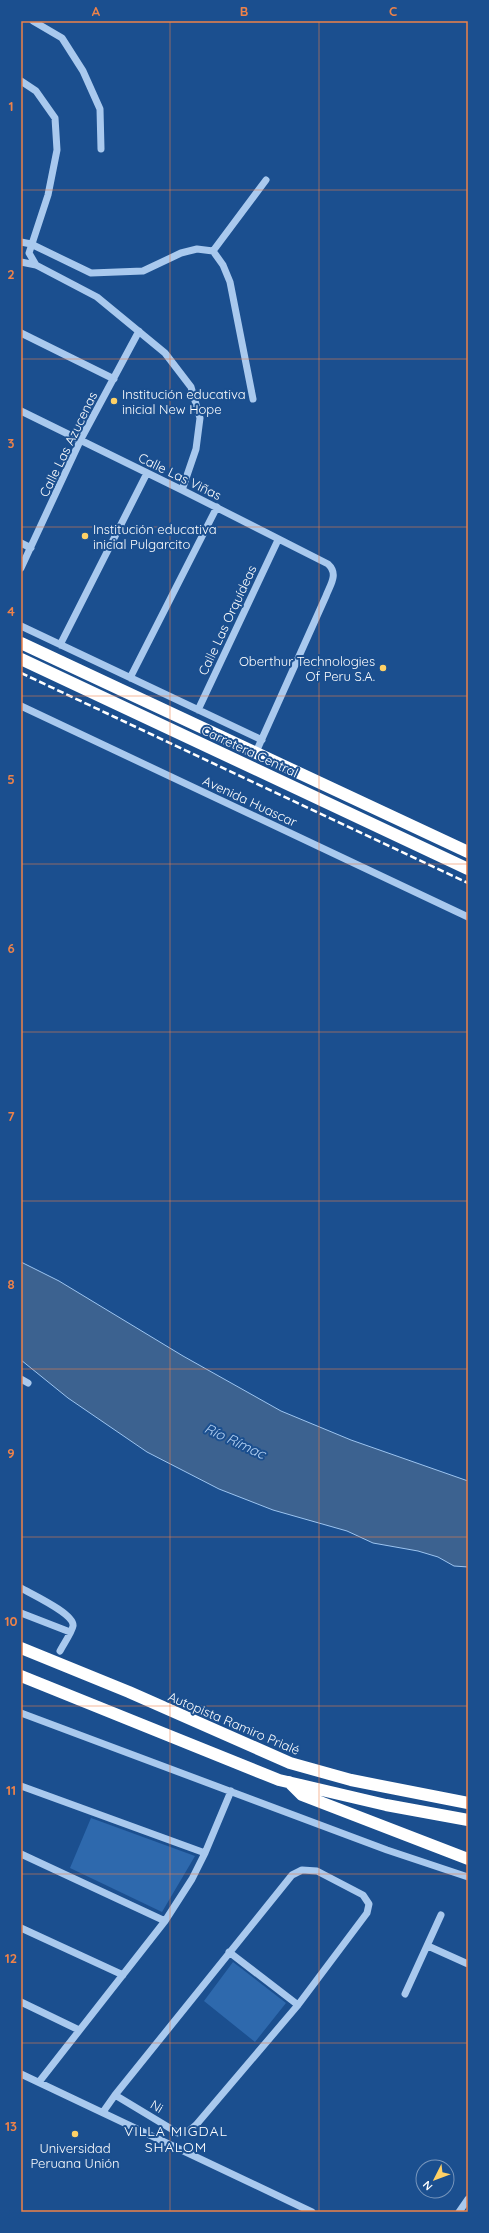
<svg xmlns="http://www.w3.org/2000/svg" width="489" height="2233" font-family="Quicksand,sans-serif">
<rect width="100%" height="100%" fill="#1b4f8f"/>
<!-- green -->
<path fill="#2e69ad" d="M91,1818L195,1856L162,1912L70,1868Z
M233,1962L286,2003L255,2042L204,2001Z"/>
<!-- water -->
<path fill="#3c6290" stroke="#9cc4f0" d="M21,1262L59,1281L183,1356L281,1411L351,1440L468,1481V1567L454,1566L438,1557L418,1551L373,1543L347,1531L273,1510L219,1489L147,1452L68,1398L21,1360Z"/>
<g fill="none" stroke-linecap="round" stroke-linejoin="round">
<!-- minor -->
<path stroke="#a9c9ee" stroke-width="7" d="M33,21L62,38L83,71L100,109L101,149
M21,81L36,91L55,118L57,150L48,195L29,253L36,265
M21,242L31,244L91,273L143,271L181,253L197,249L213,251
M213,251L223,265L230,282L253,399
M213,251L266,180
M21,262L36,265L97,297L165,353L191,387L200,418L196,449L182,490
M21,333L114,379
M21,411L182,490L328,564C339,574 330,585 326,596L256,752
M21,543L31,548
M21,568L81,439L139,331
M21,626L262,740
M60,645L147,473
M130,678L217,507
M21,706L468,917
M198,710L278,540
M21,1379L28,1383
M21,1588C31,1594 75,1614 73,1626C72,1632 63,1645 60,1651
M21,1613L70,1632
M21,1713L387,1850L468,1877
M21,1786L205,1853
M21,1854L165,1921
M21,1928L123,1975
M428,1946L468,1964
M229,1952L298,2005
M405,1994L441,1915
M21,2002L79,2030
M21,2074L312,2212
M39,2082L165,1921L192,1879L205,1853L231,1791
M103,2112L115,2095L292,1875L302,1870L317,1871L363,1895L369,1904L367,1913L298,2005L196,2125L189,2131L178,2133L115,2095
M459,2212L468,2199"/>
<!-- highway -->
<path stroke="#fff" stroke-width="12" d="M21,643L468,852
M21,659L468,869
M21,1648L129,1692L290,1763L351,1780L468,1803
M21,1676L279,1780L386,1805L468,1820
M289,1782L302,1795L468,1859"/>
<!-- rail -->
<path stroke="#fff" stroke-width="2.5" stroke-dasharray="7 3" stroke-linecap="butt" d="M21,673L468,883"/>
</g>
<!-- grid -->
<path fill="none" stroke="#ee8249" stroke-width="1" stroke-opacity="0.55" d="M170,21V2212M319,21V2212M21,190H468M21,359H468M21,527H468M21,696H468M21,864H468M21,1032H468M21,1201H468M21,1369H468M21,1537H468M21,1706H468M21,1874H468M21,2043H468"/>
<!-- markers -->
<g fill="#ffd166" stroke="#1b4f8f" stroke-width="1.5">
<circle cx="114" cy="401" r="4"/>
<circle cx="85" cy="536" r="4"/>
<circle cx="383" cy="668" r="4"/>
<circle cx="75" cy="2134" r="4"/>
</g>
<g text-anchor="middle" stroke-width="4" stroke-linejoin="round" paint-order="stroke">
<!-- poi labels -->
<g font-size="13" fill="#fff" stroke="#1b4f8f" text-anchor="start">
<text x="122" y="399">Institución educativa<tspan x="122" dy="15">inicial New Hope</tspan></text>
<text x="93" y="534">Institución educativa<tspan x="93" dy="15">inicial Pulgarcito</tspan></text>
<text x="375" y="666" text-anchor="end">Oberthur Technologies<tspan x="375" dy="15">Of Peru S.A.</tspan></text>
<text x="75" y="2153" text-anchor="middle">Universidad<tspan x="75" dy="15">Peruana Unión</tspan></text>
</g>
<!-- street labels -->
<g font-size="13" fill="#fff" stroke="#1b4f8f">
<text transform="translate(68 444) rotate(-64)" y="5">Calle Las Azucenas</text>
<text transform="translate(180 476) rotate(26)" y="5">Calle Las Viñas</text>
<text transform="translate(227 620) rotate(-65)" y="5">Calle Las Orquídeas</text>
<text transform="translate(250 751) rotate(25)" y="5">Carretera Central</text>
<text transform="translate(250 801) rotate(25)" y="5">Avenida Huascar</text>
<text transform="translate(234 1723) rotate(23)" y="5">Autopista Ramiro Prialé</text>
<text transform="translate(157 2106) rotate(31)" y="5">Ni</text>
</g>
<!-- water labels -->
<g font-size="14" font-style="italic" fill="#b5d3f5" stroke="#1b4f8f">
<text transform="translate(235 1441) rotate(25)" y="5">Río Rímac</text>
</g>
<!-- neighbourhood labels -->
<g font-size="14" letter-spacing="1" fill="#fff" stroke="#1b4f8f">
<text x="176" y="2136">VILLA MIGDAL<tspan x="176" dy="16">SHALOM</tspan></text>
</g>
</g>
<!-- border -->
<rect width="489" height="2233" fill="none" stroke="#1b4f8f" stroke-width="44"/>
<!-- north arrow -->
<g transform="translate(435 2179) rotate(228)"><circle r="19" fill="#1b4f8f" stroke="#7695bc"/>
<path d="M0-3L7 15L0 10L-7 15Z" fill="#ffd166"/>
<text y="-6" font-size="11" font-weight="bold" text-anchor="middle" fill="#ffffff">N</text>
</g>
<rect x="22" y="22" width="445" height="2189" fill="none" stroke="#ee8249" stroke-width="1.5"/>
<g font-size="13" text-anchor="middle" font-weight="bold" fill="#ee8249">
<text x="96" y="16">A</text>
<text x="244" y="16">B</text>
<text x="393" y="16">C</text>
<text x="11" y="111">1</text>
<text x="11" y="279">2</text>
<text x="11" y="448">3</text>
<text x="11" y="616">4</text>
<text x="11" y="784">5</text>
<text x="11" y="953">6</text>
<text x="11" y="1121">7</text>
<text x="11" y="1289">8</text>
<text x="11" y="1458">9</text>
<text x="11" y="1626">10</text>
<text x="11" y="1795">11</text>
<text x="11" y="1963">12</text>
<text x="11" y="2131">13</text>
</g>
</svg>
